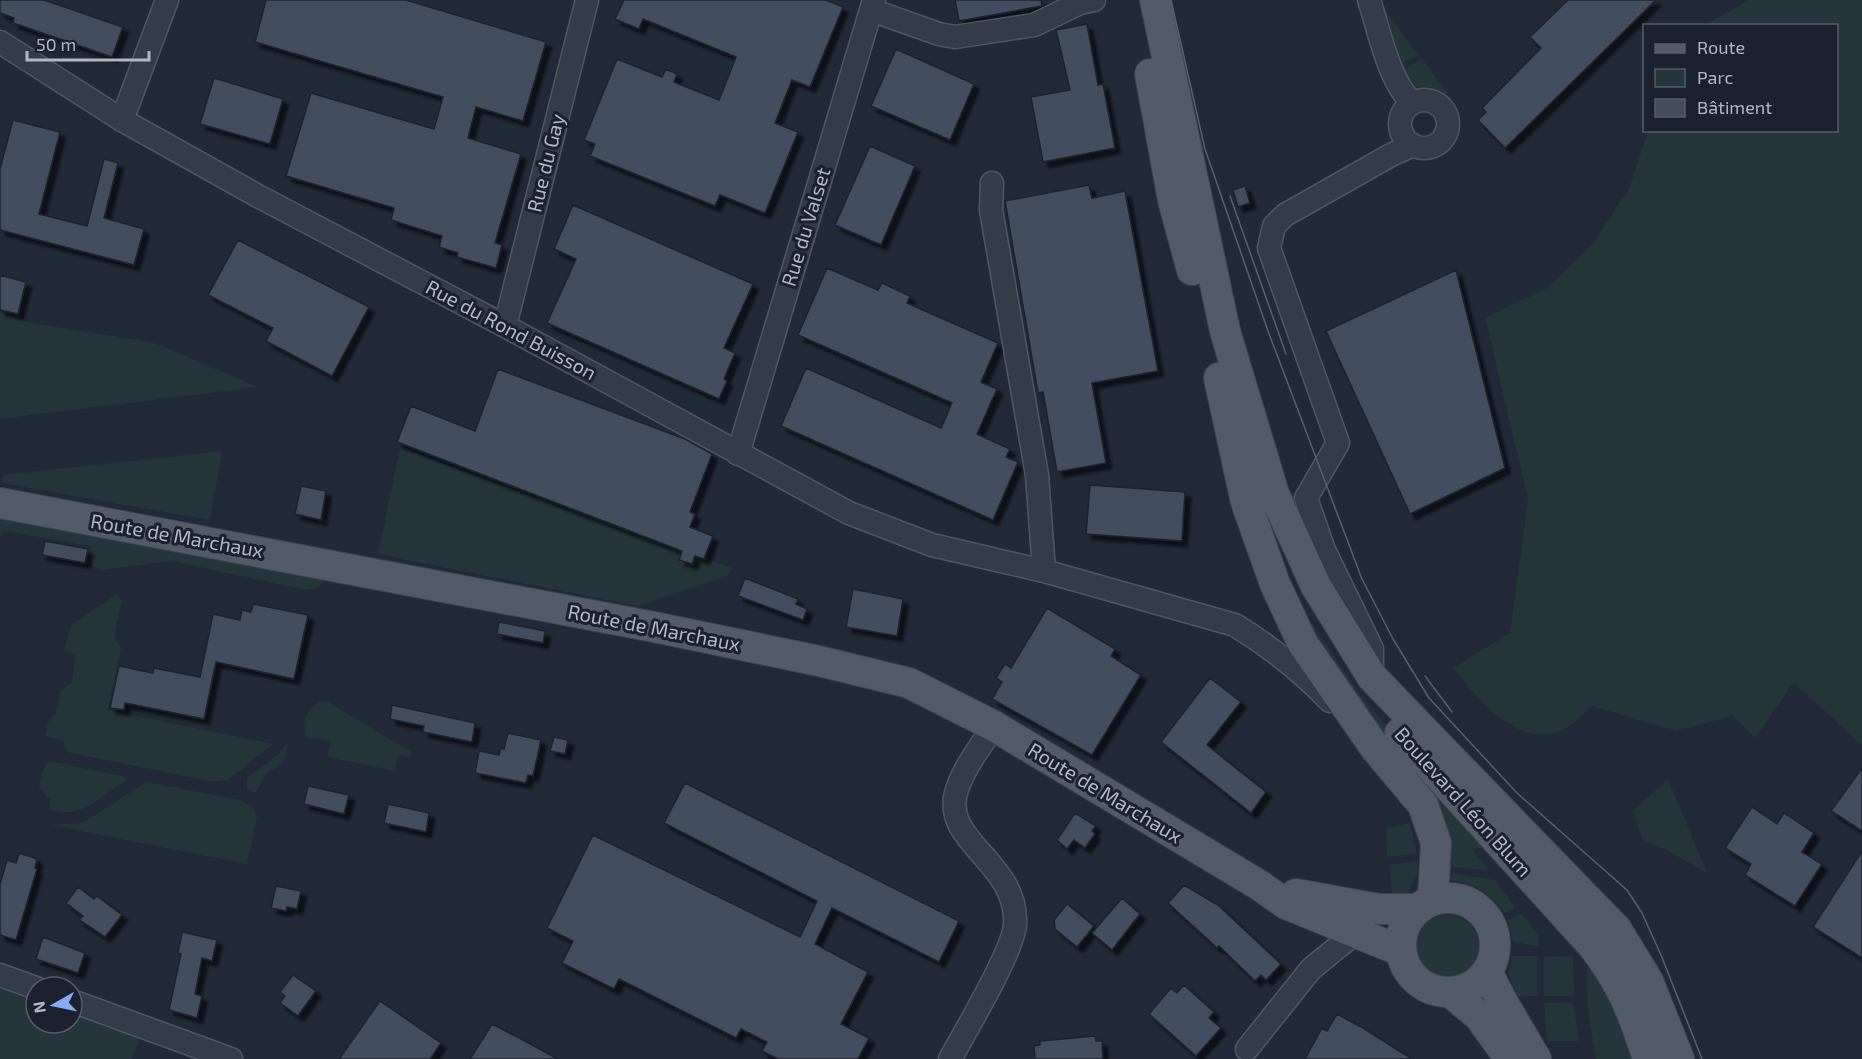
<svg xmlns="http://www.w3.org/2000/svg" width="1862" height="1059" font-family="'Exo 2',sans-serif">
<defs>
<filter id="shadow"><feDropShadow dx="5.5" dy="5.5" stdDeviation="1.5" flood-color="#0009"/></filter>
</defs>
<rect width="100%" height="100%" fill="#222a39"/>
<!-- green -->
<path fill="#24363a" d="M1750,0H1862V746L1794,682L1755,738L1733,716L1676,731L1592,706C1583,713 1573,725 1563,730C1518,751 1477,697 1453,668L1510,633L1528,499L1485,318L1547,288L1592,245L1629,189L1648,131L1836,130V26L1704,25Z
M1384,8L1418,55L1400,65L1382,9Z
M1422,59L1448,93C1428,97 1412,87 1403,70Z
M0,313L31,323L155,343L258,387L0,419Z
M400,448L732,568L727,576L638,606L378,554Z
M222,451L210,520L2,483L3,475Z
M0,517L325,580L319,587L306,590L172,561L101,570L91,565L90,546L5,531L0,536Z
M116,595L122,600L114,637L121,648L108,710L273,744L229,779L214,782L67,752L63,740L45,736L48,722L56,714L60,691L72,682L76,655L64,651L71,625Z
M1300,606L1360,695L1495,847L1472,849L1490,871L1448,866L1329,672Z
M320,701L328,702L410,751L411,758L398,755L395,771L327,757L331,741L306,737C303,720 306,711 320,701Z
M289,741L282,764L266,774L256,793L247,790V778L278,755Z
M49,761L123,776L127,780C104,794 78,822 50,809V799L39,789L43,769Z
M1668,779L1707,873L1665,849L1643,841L1633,811Z
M146,782L240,800L252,806L257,816L247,864L51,825L83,823Z
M1410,823L1417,854L1387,857L1386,828Z
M1418,861L1417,874L1408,893L1393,897L1389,865Z
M1452,873L1495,880L1515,908L1505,913C1489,894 1476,883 1450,880Z
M1521,913L1539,935L1538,946L1513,942L1508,920Z
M1415 947a32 32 0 1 1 64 0a32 32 0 1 1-64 0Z
M1588,948L1642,1059H1596L1587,1005Z
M1512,956H1537V996L1515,997L1509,974Z
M1573,956L1574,996H1544V957Z
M0,988L36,1001V1023H72V1013L140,1037L132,1059H0Z
M1573,1002L1579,1041H1547L1544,1003Z"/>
<!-- building -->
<path fill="#434d5e" stroke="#1d2330" stroke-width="1.5" filter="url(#shadow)" d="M0,0H44L123,27L112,57L13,23L14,18L0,13Z
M266,0H406L546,42L523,121L476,107L468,138L521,154L495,243L502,245L496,268L457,257L458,253L439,247L442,236L391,220L394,208L286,176L311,93L434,129L443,97L255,42Z
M624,0H826L843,7L810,87L792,80L775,123L798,132L765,213L720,195L715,206L590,156L595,144L584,140L617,59L662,77L666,69L677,74L674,82L719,100L736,57L643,19L639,29L615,19Z
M955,0H1041L1042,6L959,21Z
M1568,0H1656L1505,148L1478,120L1486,112L1482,108L1541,48L1530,37Z
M1087,24L1098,85L1103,84L1115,148L1043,162L1031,97L1070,90L1056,30Z
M896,49L974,84L950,140L871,106Z
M214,78L283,99L270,144L200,124Z
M13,120L60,132L39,214L87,226L104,159L118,163L104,218L144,229L134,265L0,230V169Z
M870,146L915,166L881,245L835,225Z
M1089,185L1092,198L1125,191L1158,371L1092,383L1106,463L1057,472L1043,392L1038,393L1005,201Z
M1245,186L1250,203L1238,207L1233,190Z
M573,205L753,284L724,348L735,353L724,379L727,381L719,399L547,323L576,259L554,249Z
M238,240L369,307L332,376L266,341L273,328L208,295Z
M827,268L878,290L882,283L910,296L907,303L998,343L981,382L997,389L977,434L1010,449L1006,457L1018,462L993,520L781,426L806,368L941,428L952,403L798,335Z
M1456,270L1505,468L1410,514L1326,331Z
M0,275L26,282L18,314L0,310Z
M498,369L685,439L712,454L690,512L695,514L690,527L713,536L704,559L695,556L692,564L679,560L682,551L397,442L411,406L475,431Z
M1090,485L1185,492L1182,541L1086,534Z
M301,486L326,491L321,520L295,514Z
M45,541L88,549L85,563L42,555Z
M745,578L798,599L796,604L807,609L803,620L738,596Z
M853,589L903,599L897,636L846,627Z
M253,604L308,615L294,679L216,662L204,719L125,703L124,710L110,708L119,666L153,673L154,668L200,677L213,614L240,620L242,610L251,612Z
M1047,608L1115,649L1111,656L1141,675L1092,755L992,699L1002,682L996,678L1005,664L1011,668Z
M499,622L545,631L543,643L497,634Z
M1210,678L1241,702L1207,745L1266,792L1251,813L1161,742Z
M392,705L475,723L472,742L423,732L424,726L390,719Z
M508,733L541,740L533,776L528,775L526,783L475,773L479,751L499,755L501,748L504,749Z
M554,737L568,740L565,754L550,751Z
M1862,768V831L1831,811Z
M685,783L959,921L939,962L832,908L815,944L868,972L841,1024L869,1038L858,1059H778L762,1051L767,1042L741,1029L736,1038L619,979L614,989L562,963L573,941L547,928L593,835L800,937L817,901L664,823Z
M308,786L349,795L344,814L304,804Z
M388,804L429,813L426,832L384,823Z
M1752,807L1777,824L1784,813L1814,833L1802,852L1822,864L1795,906L1745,875L1751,864L1725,848Z
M1075,813L1096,826L1092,831L1095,834L1085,848L1074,840L1067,849L1057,840Z
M1862,851V958L1813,927Z
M19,853L37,859L35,868L37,869L16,940L0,935V884L7,860L16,863Z
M1184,885L1218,905L1281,964L1266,980L1261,975L1255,981L1219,946L1217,948L1168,903Z
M276,886L301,891L297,909L287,907L286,911L271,908Z
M78,887L94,899L97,896L122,915L105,937L79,920L83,916L66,903Z
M1122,898L1140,914L1112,950L1092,933Z
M1067,904L1094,926L1077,947L1055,929L1054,920Z
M182,932L217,940L212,961L202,958L195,994L202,996L197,1018L169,1010L181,954L178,953Z
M43,937L85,953L78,973L36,959Z
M293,975L316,991L298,1016L280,1003L285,996L280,992Z
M1184,985L1214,1012L1209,1018L1221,1028L1196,1056L1149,1014L1171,988L1177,993Z
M380,1001L441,1043L430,1059H339Z
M1337,1014L1363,1028L1412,1059H1305L1322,1028L1327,1031Z
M492,1024L523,1040L558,1059H470Z
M1095,1036L1096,1041H1102L1103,1059H1035L1034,1046L1040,1045V1041Z"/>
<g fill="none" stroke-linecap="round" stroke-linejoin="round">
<defs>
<path id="minor" d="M1369,0C1379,30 1389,82 1412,102
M871,10L939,34L955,37L1034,25L1080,3L1094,0
M0,42L122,120L258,196L505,326L849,513L932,545L1044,571L1235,625C1271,647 1301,671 1330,701
M1400 124a24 24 0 1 1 48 0a24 24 0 1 1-48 0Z
M122,120L167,0
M992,183L991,210L1037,475L1044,571
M505,326L587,0
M738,454L874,0
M1372,673V649L1324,550L1306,498L1338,443L1269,248L1274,226L1285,215L1391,155L1413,145
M0,975L36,988
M72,1001L231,1059
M1247,1049L1311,969L1355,933
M950,1059C965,1032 1014,950 1015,924C1018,862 943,843 956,793C962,770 981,746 994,726"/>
<path id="major" d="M1155,0L1225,331L1274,494L1316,586L1372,677L1617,930L1648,981L1679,1059
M1150,74L1173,200L1192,270
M1219,378L1246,502L1275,584L1303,644L1376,749L1423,805L1436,843L1433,900
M0,503L654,627L819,661L909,683L994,726L1259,885L1286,904L1401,951
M1400,733L1593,946C1623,985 1633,1013 1648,1059
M1296,894L1379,909H1417
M1401 945a47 47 0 1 1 94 0a47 47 0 1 1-94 0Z
M1487,972L1502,1001L1536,1059
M1450,992L1479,1016L1510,1059"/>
</defs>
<!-- minor casing -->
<use href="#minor" stroke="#505764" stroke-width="25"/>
<!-- major casing -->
<use href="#major" stroke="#3e4552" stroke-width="32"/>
<!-- minor -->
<use href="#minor" stroke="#353c49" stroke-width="22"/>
<!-- major -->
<use href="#major" stroke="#535b69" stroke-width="30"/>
<!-- tram -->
<path stroke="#576070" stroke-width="1.5" d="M1171,0L1205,149L1268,331L1362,579L1393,639L1429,698L1517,793L1627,890L1642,913L1661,955L1702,1059
M1230,196L1286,354
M1425,676L1452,712"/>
</g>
<g text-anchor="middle" stroke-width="6" stroke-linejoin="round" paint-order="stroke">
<!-- street labels -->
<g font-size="20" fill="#b0b7c5" stroke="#1b212e">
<text transform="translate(546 163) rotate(-76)" y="7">Rue du Gay</text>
<text transform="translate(806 227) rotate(-73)" y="7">Rue du Valset</text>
<text transform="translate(511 330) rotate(28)" y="7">Rue du Rond Buisson</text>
<text transform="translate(177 536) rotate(10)" y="7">Route de Marchaux</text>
<text transform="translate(654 628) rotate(11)" y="7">Route de Marchaux</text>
<text transform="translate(1105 793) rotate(31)" y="7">Route de Marchaux</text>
<text transform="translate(1463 802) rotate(48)" y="7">Boulevard Léon Blum</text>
</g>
</g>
<!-- legend -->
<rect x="1643" y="24" width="195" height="108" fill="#1b212e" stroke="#575d6a" stroke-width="1.5"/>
<rect x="1655" y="44" width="30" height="9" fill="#535b69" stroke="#575d6a" stroke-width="1.5"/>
<text x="1697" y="54" font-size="18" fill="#b0b7c5">Route</text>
<rect x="1655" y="69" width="30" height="18" fill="#24363a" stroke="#575d6a" stroke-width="1.5"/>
<text x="1697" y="84" font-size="18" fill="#b0b7c5">Parc</text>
<rect x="1655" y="99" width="30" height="18" fill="#434d5e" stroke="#575d6a" stroke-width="1.5"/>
<text x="1697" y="114" font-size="18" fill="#b0b7c5">Bâtiment</text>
<!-- north arrow -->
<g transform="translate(54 1005) rotate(261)"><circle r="28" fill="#1b212e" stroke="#575d6a" stroke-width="1.5"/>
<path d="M0-4.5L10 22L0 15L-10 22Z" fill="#85a9f5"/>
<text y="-9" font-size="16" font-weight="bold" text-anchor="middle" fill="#b0b7c5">N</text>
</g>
<!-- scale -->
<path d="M27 51v9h122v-9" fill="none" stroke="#b0b7c5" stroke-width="3"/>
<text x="36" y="51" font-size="18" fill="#b0b7c5" stroke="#1b212e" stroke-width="4.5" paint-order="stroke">50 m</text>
</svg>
